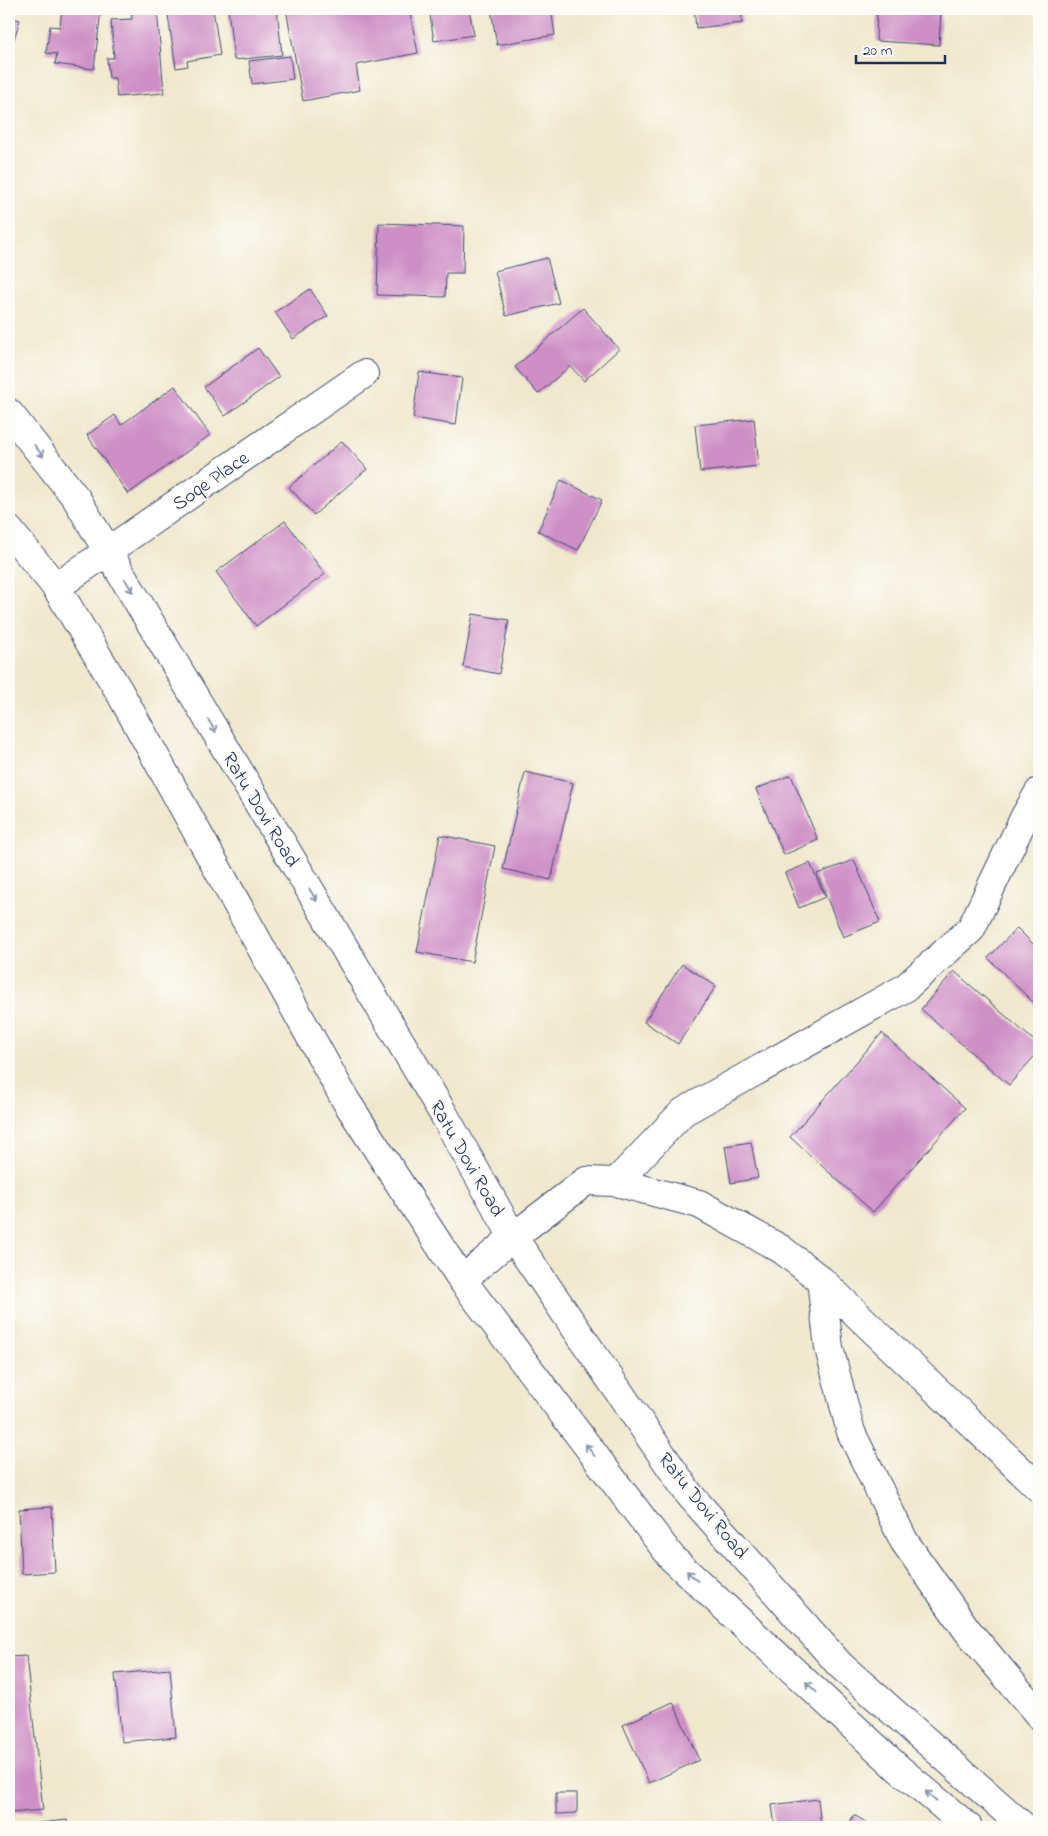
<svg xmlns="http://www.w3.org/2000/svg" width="1048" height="1836" font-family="'Indie Flower',sans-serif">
<rect width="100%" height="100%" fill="#fdfcf7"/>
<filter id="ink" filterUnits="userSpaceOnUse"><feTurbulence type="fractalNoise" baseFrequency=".02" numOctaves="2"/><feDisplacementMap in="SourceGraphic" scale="10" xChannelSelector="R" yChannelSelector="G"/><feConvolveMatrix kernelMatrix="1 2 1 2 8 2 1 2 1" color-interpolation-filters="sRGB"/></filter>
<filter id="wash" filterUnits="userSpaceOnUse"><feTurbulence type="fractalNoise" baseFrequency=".0096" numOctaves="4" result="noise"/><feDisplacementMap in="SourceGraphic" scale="20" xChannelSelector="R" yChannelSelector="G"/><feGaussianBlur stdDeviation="1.12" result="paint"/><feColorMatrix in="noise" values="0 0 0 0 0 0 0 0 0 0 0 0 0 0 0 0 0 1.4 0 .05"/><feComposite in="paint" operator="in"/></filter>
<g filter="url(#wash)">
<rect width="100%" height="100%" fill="#f0e8cd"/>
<g id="blocks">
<!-- building -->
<path fill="#ce8ec6" d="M62,9L101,10L94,69L55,64L57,54L46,53L50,26L60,27Z
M131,9H157L164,93L117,97L115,78H109L107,58H114L111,20L132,19Z
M167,9H213L220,55L187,61L188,66L176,68Z
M228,9H277L282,55L234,60Z
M286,9H409L418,53L356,65L360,90L303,101Z
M429,9H469L474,35L434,41Z
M491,9H551L555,35L497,45Z
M694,9H741L742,23L696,28Z
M877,9H941L939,45L876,41Z
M9,17L20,20L9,56Z
M290,56L293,79L252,84L249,61Z
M379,223L464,226L463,273H446L445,297L377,295Z
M547,258L559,303L506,316L495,271Z
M310,289L328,316L293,339L275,312Z
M583,308L619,349L584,381L570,366L538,394L515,367Z
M258,348L279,377L225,416L204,387Z
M419,372L462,378L456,425L413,418Z
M175,386L210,435L128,494L87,435L115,415L121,425Z
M754,419L759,466L700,472L695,425Z
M342,441L367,469L314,515L289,487Z
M561,480L602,500L578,550L538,531Z
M285,521L325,574L256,626L216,572Z
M473,614L509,620L499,674L463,667Z
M525,772L573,783L551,880L503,869Z
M791,775L818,840L784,855L756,789Z
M440,835L495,846L472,962L417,952Z
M854,860L880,922L843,937L817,874Z
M810,863L825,897L799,908L785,873Z
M1017,928L1039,950V1008L988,958Z
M682,964L716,986L678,1044L644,1022Z
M954,971L1039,1045V1051L1009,1085L921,1009Z
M882,1033L965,1108L873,1212L790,1137Z
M751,1142L758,1178L731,1183L725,1146Z
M52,1507L55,1572L22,1574L19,1509Z
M26,1656L43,1810L9,1813V1657Z
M170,1669L176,1737L122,1742L115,1674Z
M673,1702L699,1760L649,1783L623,1725Z
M556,1793H577V1813L556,1814Z
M818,1799L821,1827H775L772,1805Z
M854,1815L874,1827H847Z
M67,1820L68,1827H11V1826Z"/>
</g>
</g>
<g filter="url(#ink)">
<use href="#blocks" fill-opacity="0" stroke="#3b4b6f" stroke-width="1"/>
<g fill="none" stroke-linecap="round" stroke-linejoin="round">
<defs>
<path id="minor" d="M56,587L364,374
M616,1182L683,1112L905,988L971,929L1025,816L1039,792
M462,1280L513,1237L586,1181L616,1182L699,1204L781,1249L821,1280L1039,1488
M821,1280L829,1348L851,1432L904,1541L967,1630L1039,1715"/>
<path id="major" d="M9,413L76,498L443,1113L513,1237L689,1494L840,1665L1024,1827
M9,530L56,587L119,691L346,1101L462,1280L672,1558L898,1768L968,1827"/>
</defs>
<!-- minor casing -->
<use href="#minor" stroke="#3b4b6f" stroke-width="30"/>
<!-- major casing -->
<use href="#major" stroke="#3b4b6f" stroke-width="30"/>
<!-- minor -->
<use href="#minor" stroke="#fff" stroke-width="28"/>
<!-- major -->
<use href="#major" stroke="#fff" stroke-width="28"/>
</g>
<!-- one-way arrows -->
<defs><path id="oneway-shaft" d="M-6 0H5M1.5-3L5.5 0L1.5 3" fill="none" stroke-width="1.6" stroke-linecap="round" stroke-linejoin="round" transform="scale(1.25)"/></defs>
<g stroke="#8d97ae">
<use href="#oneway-shaft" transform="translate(39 451) rotate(52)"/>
<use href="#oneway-shaft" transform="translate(129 586) rotate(59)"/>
<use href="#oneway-shaft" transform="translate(212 726) rotate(59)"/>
<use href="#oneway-shaft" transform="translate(313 895) rotate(59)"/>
<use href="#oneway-shaft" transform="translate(590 1450) rotate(-127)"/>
<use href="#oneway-shaft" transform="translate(692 1576) rotate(-137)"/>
<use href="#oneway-shaft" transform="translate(811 1687) rotate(-137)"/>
<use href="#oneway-shaft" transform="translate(931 1796) rotate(-140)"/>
</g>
</g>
<g text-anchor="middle" stroke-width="4" stroke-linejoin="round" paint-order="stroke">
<!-- street labels -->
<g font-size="20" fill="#1b2f5e" stroke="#fdfcf7">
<text transform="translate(210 480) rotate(-35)" y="7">Soqe Place</text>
<text transform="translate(262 809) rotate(59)" y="7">Ratu Dovi Road</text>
<text transform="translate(468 1158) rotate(60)" y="7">Ratu Dovi Road</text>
<text transform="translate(704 1505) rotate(51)" y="7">Ratu Dovi Road</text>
</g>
</g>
<!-- margin -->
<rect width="1048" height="1836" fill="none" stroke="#fdfcf7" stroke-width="30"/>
<!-- scale -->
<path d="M856 55v8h89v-8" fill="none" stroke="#1b2f5e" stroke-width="2.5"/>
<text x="863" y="55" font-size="15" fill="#1b2f5e" stroke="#fdfcf7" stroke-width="4" paint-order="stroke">20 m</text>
</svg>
